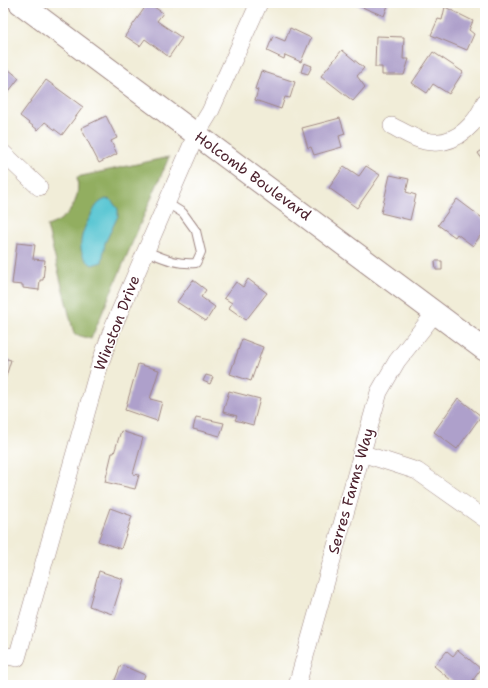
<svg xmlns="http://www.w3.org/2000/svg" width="488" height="688" font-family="'Shantell Sans',sans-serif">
<rect width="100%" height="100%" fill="#fff"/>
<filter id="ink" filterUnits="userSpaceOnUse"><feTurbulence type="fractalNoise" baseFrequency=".025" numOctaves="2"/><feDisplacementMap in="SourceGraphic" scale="8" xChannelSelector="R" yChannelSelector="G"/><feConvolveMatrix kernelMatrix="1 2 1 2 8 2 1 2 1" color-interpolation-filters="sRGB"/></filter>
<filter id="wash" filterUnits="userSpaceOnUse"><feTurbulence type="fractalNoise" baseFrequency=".012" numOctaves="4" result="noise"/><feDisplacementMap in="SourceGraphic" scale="16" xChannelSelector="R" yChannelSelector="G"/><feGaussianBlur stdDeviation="0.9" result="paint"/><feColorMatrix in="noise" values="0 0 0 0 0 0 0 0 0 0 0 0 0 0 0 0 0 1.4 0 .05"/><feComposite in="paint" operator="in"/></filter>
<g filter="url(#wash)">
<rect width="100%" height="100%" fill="#f1edd8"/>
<!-- forest -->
<path fill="#92ae61" stroke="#6e6646" d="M169,157L91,339L74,334L47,226C69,219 81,201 77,177Z"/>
<!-- water -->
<path fill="#5ac6d3" stroke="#52727f" d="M106,199L111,200L118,209V216L105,243L102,262L92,265C74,253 81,233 90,217C95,208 96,203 106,199Z"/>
<g id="blocks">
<!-- building -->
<path fill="#aea0cb" d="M148,3L163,13L157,21L182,38L169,57L145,39L140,46L125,36Z
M358,3H389L384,16L357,5Z
M445,7L473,21L469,30L474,34L467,50L431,35L438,19L442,20Z
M290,28L311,38L301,62L285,55L284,59L267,51L273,36L285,41Z
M376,36L404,37L403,59H409L404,75H382V67H375Z
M342,50L364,68L357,76L365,87L353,101L321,76Z
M433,52L463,72L449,94L433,84L427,93L412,83Z
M304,63L312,66L308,74L301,72Z
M3,65L19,78L3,99Z
M261,71L295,82L290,98L285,97L281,109L255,100L258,90L255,89Z
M46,80L83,107L62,135L45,122L38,130L20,116Z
M106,116L117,138L111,141L117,154L99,163L81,128Z
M340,118L345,134L339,136L342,147L314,155L311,147L308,148L302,128Z
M485,148V164L478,153Z
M344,166L359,176L366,166L380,175L357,208L329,188Z
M390,175L409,179L406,192L416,195L410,220L381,213Z
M457,199L485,220V229L473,246L457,234L455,237L438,225Z
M17,243L35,245L33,259L45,260L43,280H40L39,290L23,288V285L12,284Z
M435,261H442V270H436Z
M248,279L267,293L246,320L229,308L232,303L224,298L236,282L243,287Z
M193,280L206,290L201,297L215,307L206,321L177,302Z
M242,339L263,347L251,381L230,374Z
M3,358L11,360L3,386Z
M138,364L159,370L150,399L162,402L157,421L125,410Z
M206,375L213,377L210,384L203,381Z
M229,391L260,399L253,425L235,420L237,416L223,412Z
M458,398L481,416L457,449L434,432Z
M196,417L224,423L220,436L193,429Z
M121,431L143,438L133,474L139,475L135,489L105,482L112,453H114Z
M110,508L132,516L121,549L98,541Z
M99,571L123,579L112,614L89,606Z
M458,650L481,669L473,680L476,683L474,685H457L434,666L447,651L453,656Z
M121,665L145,675L141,685H113Z"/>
</g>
</g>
<g filter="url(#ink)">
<use href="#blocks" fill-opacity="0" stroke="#9e8682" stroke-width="1"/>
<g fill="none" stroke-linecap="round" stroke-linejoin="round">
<defs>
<path id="lane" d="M146,251C163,258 177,265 196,263L201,252L196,231L183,213L167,203"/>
<path id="street" d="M392,126C404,132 419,142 433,142C457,144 477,123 485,102
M3,153L39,187
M361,453L417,471L485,519
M3,655L17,658L100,364L113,327L196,135L210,112L259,3
M297,685L379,392L397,361L435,313"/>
<path id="secondary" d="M20,3L485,350"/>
</defs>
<!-- lane casing -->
<use href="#lane" stroke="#9e8682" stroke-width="10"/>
<!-- street casing -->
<use href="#street" stroke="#9e8682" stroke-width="18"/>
<!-- secondary casing -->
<use href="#secondary" stroke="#9e8682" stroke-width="24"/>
<!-- lane -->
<use href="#lane" stroke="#fff" stroke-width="8"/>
<!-- street -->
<use href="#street" stroke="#fff" stroke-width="17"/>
<!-- secondary -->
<use href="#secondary" stroke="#fff" stroke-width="22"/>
</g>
</g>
<g text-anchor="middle" stroke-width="3" stroke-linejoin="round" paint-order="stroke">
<!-- street labels -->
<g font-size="15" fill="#4a1f2b" stroke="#fff">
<text transform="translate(253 176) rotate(36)" y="5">Holcomb Boulevard</text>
<text transform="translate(117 323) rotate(-69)" y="5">Winston Drive</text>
<text transform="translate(351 491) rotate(-74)" y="5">Serres Farms Way</text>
</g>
</g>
<!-- margin -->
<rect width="488" height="688" fill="none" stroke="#fff" stroke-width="16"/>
</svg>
